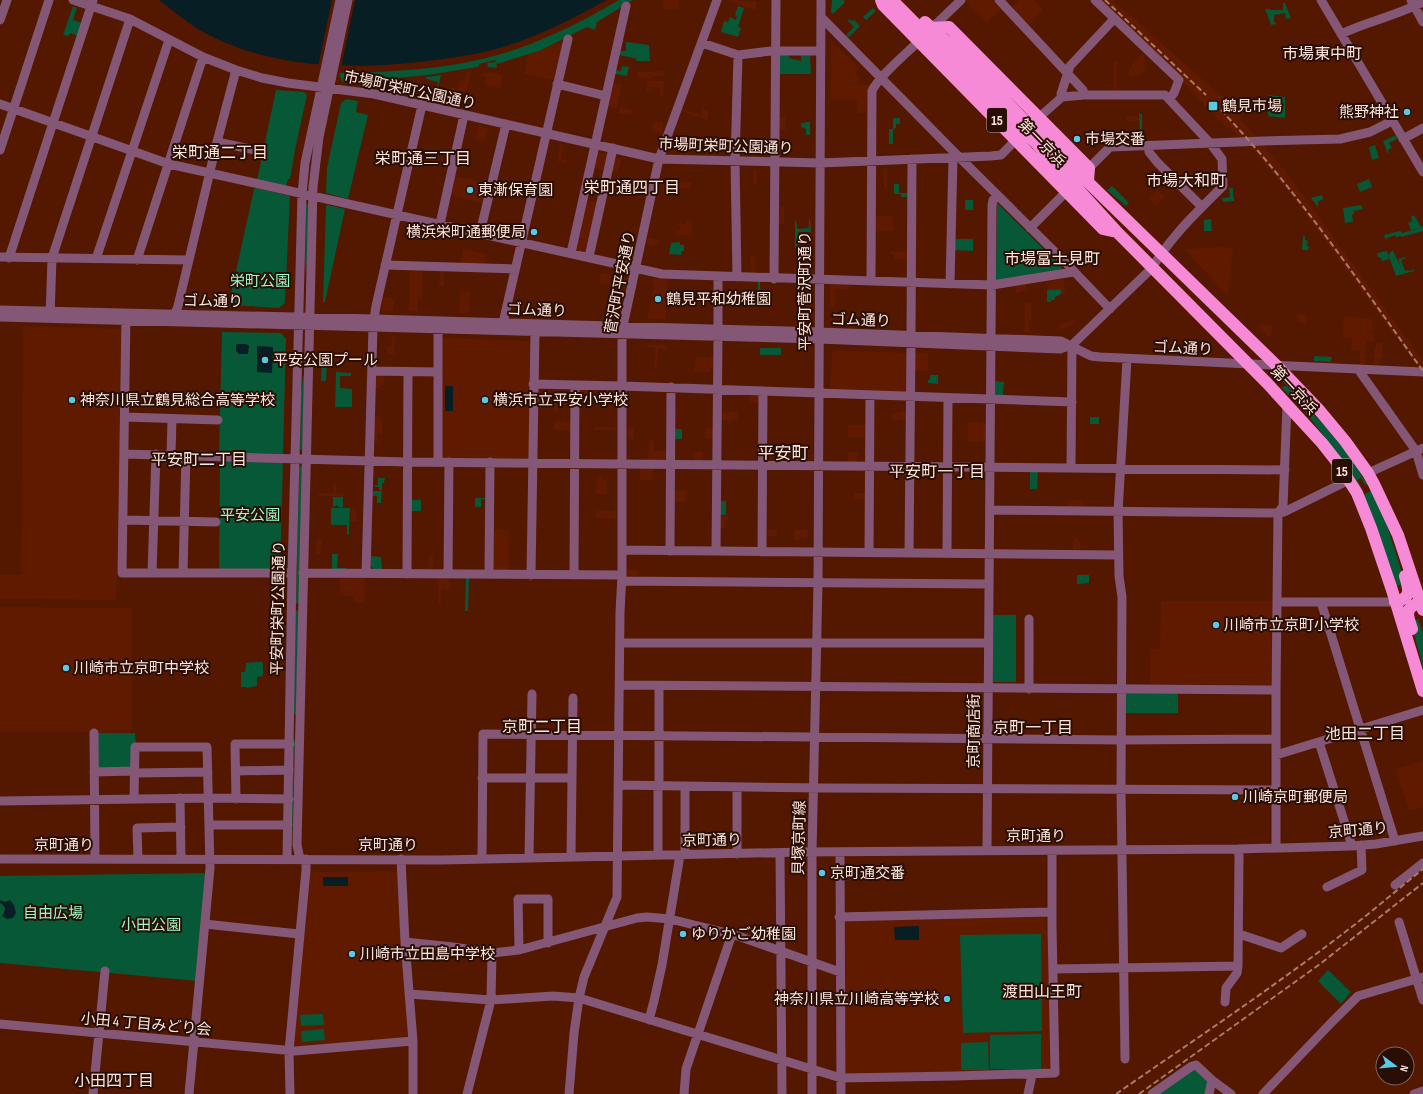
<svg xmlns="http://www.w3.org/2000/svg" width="1423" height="1094" font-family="'Sofia Sans Condensed','Noto Sans JP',sans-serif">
<rect width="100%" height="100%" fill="#541700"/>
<!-- built -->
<path fill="#601a00" d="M663,0H679V9H663Z
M728,0L757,1L756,10L747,8Z
M968,0H988L976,12L966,2Z
M989,0H992L1001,10L987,23L976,12Z
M1019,0H1034L1043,10L1028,25L1011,8Z
M1098,0H1113L1221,96L1230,98L1233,101L1231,105L1240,114L1241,116L1239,118L1256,136L1241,138L1230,127L1228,129L1182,81Z
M831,41L860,69L855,73L859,77V84H841L872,85L869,113H857V100H831Z
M560,42L563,44L555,79L553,80L524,74L528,55Z
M1142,53L1144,55L1145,72L1140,73L1141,75L1129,76V69H1132V64Z
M1114,62H1117V89H1114Z
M664,71L663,76H651V79L637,77L638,72Z
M466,72L471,73L466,93L453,90L452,95L448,94L450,87L458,89L460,81H464Z
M489,72L503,75L500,88L484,84L486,77L479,74Z
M647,80L664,81L663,96H660V88L652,87L651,91H646Z
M612,83L622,85L617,108L607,106Z
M620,107L632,110L631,115L618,113Z
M684,109L701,115L703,109L709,112L707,120L683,112Z
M1126,116H1138V121H1125Z
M779,117H786V130H779Z
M653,121L663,122V134L652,131Z
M479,126L489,128L485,141L475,139Z
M748,143H757V154H749Z
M560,145H564L561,159L567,160L566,163L557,161Z
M1263,145L1285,171L1319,217L1423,361V367H1418L1295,200L1250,146Z
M597,152L609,154L605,170L594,168Z
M614,157L621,159L618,173L611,171Z
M884,169H887V187H884Z
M753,170H757V184H753Z
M455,176L489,184L485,204L450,195Z
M674,176H677L678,182H691V188L676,189V188H673Z
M1158,190L1165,197L1156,206L1149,200Z
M587,200L598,203L590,241L579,238Z
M778,206H784V224H778Z
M874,216H893V231H874Z
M686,221H692V235H676V230H680V227L684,226H678V224H686Z
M648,237L658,240L656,246L647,244Z
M578,239L589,241L585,253L577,251L576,249Z
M1221,247L1233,248L1228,296L1184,249Z
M463,249L486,254L484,266L460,265Z
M891,251L908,252V259H894V254H891Z
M750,256H755V273H750V270H751Z
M800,265H810V269H806V275H794V267H800Z
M410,269L423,270L422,300H418V311H409Z
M440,270H444V286H439Z
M601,273L611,275L609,285L599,283Z
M653,278L667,279L666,319H647L654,286L651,285Z
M1064,279L1065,293L1061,294L1060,289L1047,290L1046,282Z
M833,284L849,285V289H835V306H830V286Z
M1026,284L1027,290L1016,293L1015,286Z
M460,292H470L469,313H459Z
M383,297L395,299L393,311H382L380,308Z
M1025,303H1031V320H1029V332H1024Z
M1298,314L1307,315V324L1297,322Z
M1344,316L1372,319V326L1374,327L1372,333L1375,334L1374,341H1366L1365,364H1360V350H1351L1352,338H1342Z
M1073,319L1076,322L1071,326L1060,330V324H1064Z
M1261,324L1272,325L1271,337L1267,336L1258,327Z
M23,326L123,329L116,600L0,599V575H21Z
M392,336H396L394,354H387V346H391Z
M441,338L528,341L530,343L529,458H440Z
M1376,343H1382L1383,358H1380L1379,364H1374V347H1376Z
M648,344L667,345L666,350L658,349L657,368H654L655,348L648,347Z
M834,350L908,353L907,391L905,393L832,390L830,388L832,354Z
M914,353H928V371H913Z
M695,357H715L714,367H711L710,372H694Z
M384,374V385H380V388H375V375Z
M580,389H593V396H582V401H578L577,391Z
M554,390H558V412H554Z
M749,395H759L761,403H749Z
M737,412V420H730V423H728L727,420H720V413Z
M898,412H907V420H892V414H898Z
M374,416H379V419H382L383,434H378V442H373Z
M554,422H572V431L554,430Z
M968,422L987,423V442H968Z
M848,425H867V437H848Z
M594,427H616V430H595Z
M628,428H634V439H628Z
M706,428H714V438H704Z
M649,440L654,441V451H667V461H648Z
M693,452H703V460H693Z
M848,452H857V462H848Z
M640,468H653V480H640Z
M597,476H602V480H607V494H596Z
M334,482H336V492L335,493H343V496H318L319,493H334Z
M674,491H687L686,502H674Z
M854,493H866V499H854Z
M1074,500H1083V508H1068V501H1074Z
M351,507L356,508L357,521H351Z
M596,511H616V518H596Z
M720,516H728V520H726L725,528H719Z
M492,530H509V570H492Z
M766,530H777V536H766Z
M794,530H808V538H801L800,540H793Z
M1073,537H1078V541H1080V551H1073Z
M316,540H322L321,554H316Z
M429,555H433V569H429Z
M627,570H638V579H627Z
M340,577H365V602H354V596H344V593H340Z
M438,577H450V589H441V603H438Z
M1161,601H1272L1271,685L1150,684V649H1160Z
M0,607L132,608V729L130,732H0Z
M1423,761V807L1409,811L1396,769Z
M397,871L410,1036L407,1038L294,1046L291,1043L308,872Z
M1045,915V931H1048L1050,1066L1043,1072L845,1073L843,922L846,920Z"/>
<!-- green -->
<path fill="#065837" d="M619,0H633L597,22L595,30L587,27L539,51L497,64L496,62L497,68L488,67L487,63L496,62L495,60L479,64V66L477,67L428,75L373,80L371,86L342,82L339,73C397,72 458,69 514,50C551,37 585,20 619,0Z
M832,0H843L845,2L833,14L831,12Z
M1283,3H1285L1291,18L1286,19L1285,13L1274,15V22L1276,24L1271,25L1265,9H1270V10H1283Z
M73,6L77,8L73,20L82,23L78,36L70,33L68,36L63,35Z
M738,6L744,8L738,27L741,28L738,37L721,32L724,21L728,22L730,17L736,20L737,16L735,15Z
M873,8L876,11L866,20L863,17Z
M849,19L852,21L854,20L860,26L849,37L846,35L854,27L848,21Z
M626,42L649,45L650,61H636L637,59L619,55L620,51H626Z
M781,54H789V58L801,61V54L810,55L811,74H780V56Z
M622,66L629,67L627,76L615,74V70L621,71Z
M441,75L437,91H436L438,82L426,79V77Z
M276,90L304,92L307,95L296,145L290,179H288L286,186L257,180Z
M1268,95L1285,97V118L1268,116Z
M346,99L358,101L356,112L368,115L348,199L326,193L327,168L341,103Z
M1139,114H1142V142L1140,143Z
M893,118H900V124H896V128L893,130V144H889V129H893Z
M805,122H810V135H806V129L801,127V123H805Z
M1396,135L1397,139L1389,143L1392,148L1388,150L1389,154H1388L1383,141Z
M1375,145L1379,158L1372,160L1369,147Z
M1369,179L1372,187L1360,192L1357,184Z
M894,184H899V193H909V197H901V194H894Z
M1112,186L1129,203L1126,206L1107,190Z
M257,188L290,196L285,303L279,308L231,305L229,303L254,189Z
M1229,188H1233V197H1234V201L1223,202L1222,198L1230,197Z
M1322,195L1323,200L1318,201V207L1311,198Z
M965,200H973V210H965Z
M997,203L1062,267L1060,271L996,280Z
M307,204L309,205L308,256L305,274L306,205Z
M327,205L345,209L325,302H323L326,206Z
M1361,205L1363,209L1354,211V214H1352L1353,222L1345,223L1343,208Z
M1414,215L1421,227L1423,226V231L1401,237V236L1396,237L1395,235L1385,239L1384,235L1400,231L1402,233L1420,228L1411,230L1408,223L1412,221L1411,217Z
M1211,219L1212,231H1204V220Z
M796,220L797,227L798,229L808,228L809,227V220H810L811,232H798V245L811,246V248H795V221Z
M1303,236H1305V240L1308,241L1307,246H1309L1308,250H1302Z
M953,239H973V251L953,250Z
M680,242V245H684V251H681V255L669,254L671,243Z
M1387,251L1389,259L1382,261L1381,258L1378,257L1377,253Z
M1393,251L1401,267L1398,259L1405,257L1406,258L1401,260L1405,271L1408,270L1409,271L1414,269V271L1396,276L1388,254H1390V252Z
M758,282H760V294H767V298H760L759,305H757Z
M1061,289V294L1054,298L1055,300H1051V302H1047V290Z
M222,332L281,333L286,339L283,454L221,453L219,451Z
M760,348H770V355H760Z
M770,348H781V355H770Z
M1314,356L1332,357L1331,362L1314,361Z
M322,357H327L326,381H321Z
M336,372L351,373V376H340V388L352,389V407H335Z
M930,375H938V384L928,383V380H930Z
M303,376H305L303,449L302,450L300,449L301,394Z
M995,381L1004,382L1003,396H997L995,393Z
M1287,386L1335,437L1352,460L1367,484L1365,485L1361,478L1357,480L1361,487H1359L1321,432L1303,409L1281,387Z
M1090,417H1099V424H1090Z
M674,429H682V439H675Z
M220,460L283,461L280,571L219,570Z
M300,466L303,467L299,603L297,604L296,603L299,468Z
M1030,471H1038L1037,489H1030Z
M378,478H385L384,483H382V490H379V487H375V485H378Z
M373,491H382L381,503H377V496H373Z
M1371,491L1386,522L1405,583L1397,586L1394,580L1375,522L1363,495Z
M333,497H343V507H338V505L333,507Z
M475,498H487V499H481V507H475Z
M410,500H421V511H410Z
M720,501H726V515H720Z
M331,508H350L349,535L347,534V525H331Z
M332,554H338L337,568H346V570H332Z
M371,556L381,557L382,569H373L371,566Z
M1077,575H1089V583L1077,584Z
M466,578H469L468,611H465Z
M298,610H299L296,715L293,713L295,611Z
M993,615H1016V682H992Z
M1418,619L1423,633V667L1411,622Z
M255,662H262L263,664V676L257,677V686L247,688L246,687H241V672H245L246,663Z
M1125,693H1178V713H1125Z
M97,733H135L136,745L133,769L97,770Z
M293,739H295L292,842H291Z
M204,873L207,876L198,981L0,963V876Z
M1041,934L1042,1031L963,1033L960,935Z
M1328,970L1351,992L1341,1004L1318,981Z
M323,1014L324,1025L301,1026L300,1015Z
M324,1029L325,1040L302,1042L301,1031Z
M1041,1034V1069H990V1035Z
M988,1042L989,1070H961V1043Z
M1194,1068L1208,1079L1206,1094H1157Z"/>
<!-- water -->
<path fill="#061e24" d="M159,0H606C571,20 535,38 496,49C473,55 450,58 427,61C355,70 275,69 209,35C191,26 175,12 159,0Z
M238,344H246L249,346L248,354H239L236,351V345Z
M257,346L273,347L272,373L257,372Z
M445,386H453V411H445Z
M323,877H348V886H323Z
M0,900L5,902L10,900L14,905L16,913L13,918L7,919L2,916L4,913L5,908L2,904L0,903Z
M919,926V940H895L894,927Z"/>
<!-- pier -->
<path fill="#541700" d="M332,0H355L341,68L318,66Z"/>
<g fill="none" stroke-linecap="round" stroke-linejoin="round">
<!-- minor -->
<path stroke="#835775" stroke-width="9" d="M73,0L130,19L203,57L236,70L262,78L288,83L374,94L659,159L820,163L991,156L1001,155L1020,136
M999,0L1083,90L1084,95
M1095,0L1179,80L1174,93L1169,99
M1321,0L1423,172
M1411,0L1423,22
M821,17L959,157L1065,262L1110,309
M0,20L7,0
M932,28L961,0
M1341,34C1368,21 1396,16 1423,2
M702,43L738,55L771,51H821
M557,84L606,96
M1062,97L1061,94L1070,66L1114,19
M0,104L169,164L662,274L992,285L1073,272
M1035,121L1062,97L1084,95H1165L1210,143L1222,159L1223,186C1196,213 1172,235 1152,268L1072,345L1071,468
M1403,139L1423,128
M217,142L260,151
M1149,146V152L1157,162L1202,207
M0,150L49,0
M1089,168L1110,147L1263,141L1340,139L1370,132L1392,121
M440,224L464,115
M1030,228L1067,191
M480,233L506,124
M571,253L626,6
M0,257L188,260
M589,257L613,148
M9,258L93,0
M96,259L169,40
M137,260L203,57
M385,265L515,269
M718,276V329
M737,277L735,161L738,55
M774,279L776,0
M871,281L872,91C878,77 907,53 919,41
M950,284L953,158
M0,310L374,319L819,332L1061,341L1091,356L1100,357L1423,372
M126,315L122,573H292
M0,317L819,339L1060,349L1072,345
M50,317L52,258L130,19
M173,319L178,306L217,142L236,70
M374,319L376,306L422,105
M503,323L568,39
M911,336L912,159
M1360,369V372L1416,451L1423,475
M372,371L438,372
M533,384L622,386L1072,402
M125,417L218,420
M124,454L407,462L1285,470
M171,455L172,419
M438,462V328
M1368,473L1423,448
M990,510L1278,513L1284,512L1349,480
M123,520L216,522
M622,550L1118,555
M670,551L671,387
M716,551L718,337
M762,552L763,391
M869,552L870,395
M909,553L911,344
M947,553L948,398
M152,573L156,454
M183,573L186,455
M303,573L622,575
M366,573L373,327
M407,574L408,372
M448,574L449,462
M489,574L490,462
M531,575L535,331
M574,575L575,385
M622,581L989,584
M1277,602H1401
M1321,602L1395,841
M620,643H988
M620,685L1276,690
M659,686V786
M1029,689V619
M94,733L95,859
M1319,742L1352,846
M1276,755L1423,710
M236,771L289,770
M94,772L135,771
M135,773L208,772
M482,778H571
M618,785L821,788L1276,790
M180,798L181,859
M134,799L135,747H207L210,868L189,1094
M236,799L235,744H290
M0,801L209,798L289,799
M209,825H288
M1276,848V690L1278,513L1283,506L1287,405
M987,850L992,206L993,200L997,195
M840,852L841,1094
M780,853L782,1094
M685,854V786
M737,854V787
M658,855V786
M571,856L573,698
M529,857L532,694
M482,858L483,734L1121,740L1276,739
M0,859L441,860L802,852L1238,849L1352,846L1376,844L1423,836
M138,859L137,828L181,827
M287,859L292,573L302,194L305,163L340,0
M300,859L297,845L313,187L319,137L348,0
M401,859L405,942L413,1041V1094
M1395,885L1423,863
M1327,887L1362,870L1361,845
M839,917L1052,912
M1399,922L1423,1000
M205,924L299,934
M1239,934L1281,948L1302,934
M405,942L453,947L492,953L519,950L637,918L647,917L670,919L735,935L840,972
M519,950L518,899H548V943
M1053,969L1238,966
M409,994L491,1000L553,996L579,998L841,1078L956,1076L1055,1073L1052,927V851
M1225,1002L1226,988L1237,973L1238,966L1239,856L1238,849
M649,1020L654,1001L662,965L680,855
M0,1024L295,1051L413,1041
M1125,1059L1121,790L1122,597L1119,576L1118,512L1127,359
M93,1094L105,971
M290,1094L289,1051L306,870V859
M467,1094L491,1000L492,953
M569,1094L574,1033L579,998L584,977L617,897L620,612L622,575V342L623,326L659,159L717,0
M684,1094L686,1069L732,934
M812,1094V853L818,583L821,0
M1028,1094L1032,1075
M1152,1094L1192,1066L1196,1065L1212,1080L1231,1094
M1209,1094L1212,1080
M1263,1094L1330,1024L1358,996L1423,977
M1414,1094L1423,1091"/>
<!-- highway -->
<path stroke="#f78ad7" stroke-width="12" d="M881,0L883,5L1103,229L1112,231
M892,0L1013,122L1035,142L1118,233L1267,383L1322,443L1337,462L1357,493L1371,528L1392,590L1423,691
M925,22L959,53L1019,115L1276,365L1320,411L1345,441L1368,473L1374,484L1398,535L1423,610
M932,28L949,27L1089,168L1088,181
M1395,602C1412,598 1409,590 1405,576
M1412,629C1407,614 1404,608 1421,602"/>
<!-- rail -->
<path stroke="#a77b6c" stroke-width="2" stroke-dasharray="6 3" stroke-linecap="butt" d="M1105,0L1206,95
M1221,110C1297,190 1359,282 1423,371
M1116,1094C1194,1040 1274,987 1349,929C1374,910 1398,889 1423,869
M1139,1094L1320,964L1423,883"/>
</g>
<!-- markers -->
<g fill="#5bc8e6" stroke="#280e05" stroke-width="1.5">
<rect x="1208" y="101" width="10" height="10" rx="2"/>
<circle cx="1407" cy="112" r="4"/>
<circle cx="1077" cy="139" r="4"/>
<circle cx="470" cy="190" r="4"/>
<circle cx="534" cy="232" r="4"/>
<circle cx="658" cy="299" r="4"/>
<circle cx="265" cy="360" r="4"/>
<circle cx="72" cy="400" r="4"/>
<circle cx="485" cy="400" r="4"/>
<circle cx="1216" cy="625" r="4"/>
<circle cx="66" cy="668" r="4"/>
<circle cx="1235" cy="797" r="4"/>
<circle cx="822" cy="873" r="4"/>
<circle cx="683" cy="934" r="4"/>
<circle cx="352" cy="954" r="4"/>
<circle cx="947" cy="999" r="4"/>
</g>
<g text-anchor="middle" stroke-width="4" stroke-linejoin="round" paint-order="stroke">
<!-- shield labels -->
<g fill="#280e05" stroke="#bea49c" stroke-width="1">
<rect x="987" y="108" width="20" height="24" rx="3"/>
<rect x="1332" y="459" width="20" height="24" rx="3"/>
</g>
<g font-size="14" font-weight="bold" fill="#fee5dd">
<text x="997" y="125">15</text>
<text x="1342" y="476">15</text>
</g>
<!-- street labels -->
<g font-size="15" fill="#fee5dd" stroke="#280e05">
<text transform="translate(410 90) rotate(12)" y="5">市場町栄町公園通り</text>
<text transform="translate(1042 143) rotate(46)" y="5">第一京浜</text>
<text transform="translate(726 146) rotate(2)" y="5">市場町栄町公園通り</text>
<text transform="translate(620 282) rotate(-79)" y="5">菅沢町平安通り</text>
<text transform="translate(805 291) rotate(-90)" y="5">平安町菅沢町通り</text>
<text transform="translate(213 301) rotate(1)" y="5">ゴム通り</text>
<text transform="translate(537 310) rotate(2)" y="5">ゴム通り</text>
<text transform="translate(861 320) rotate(2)" y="5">ゴム通り</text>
<text transform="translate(1183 348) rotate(3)" y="5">ゴム通り</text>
<text transform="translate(1294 390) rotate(47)" y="5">第一京浜</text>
<text transform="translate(278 608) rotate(-89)" y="5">平安町栄町公園通り</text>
<text transform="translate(974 731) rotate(-90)" y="5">京町商店街</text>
<text transform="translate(1358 830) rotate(-5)" y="5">京町通り</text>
<text x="1036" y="841">京町通り</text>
<text transform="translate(799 838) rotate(-89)" y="5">貝塚京町線</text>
<text transform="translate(712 840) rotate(-1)" y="5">京町通り</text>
<text x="64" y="850">京町通り</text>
<text x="388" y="850">京町通り</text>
<text transform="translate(146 1024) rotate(5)" y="5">小田 4 丁目みどり会</text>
</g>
<!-- poi labels -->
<g font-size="15" fill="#fee5dd" stroke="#280e05" text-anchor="start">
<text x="1222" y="111">鶴見市場</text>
<text x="1399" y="117" text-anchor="end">熊野神社</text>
<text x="1085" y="144">市場交番</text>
<text x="478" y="195">東漸保育園</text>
<text x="526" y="237" text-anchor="end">横浜栄町通郵便局</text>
<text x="666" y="304">鶴見平和幼稚園</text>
<text x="273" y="365">平安公園プール</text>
<text x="80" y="405">神奈川県立鶴見総合高等学校</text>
<text x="493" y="405">横浜市立平安小学校</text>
<text x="1224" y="630">川崎市立京町小学校</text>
<text x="74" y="673">川崎市立京町中学校</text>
<text x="1243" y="802">川崎京町郵便局</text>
<text x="830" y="878">京町通交番</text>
<text x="691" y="939">ゆりかご幼稚園</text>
<text x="360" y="959">川崎市立田島中学校</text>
<text x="939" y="1004" text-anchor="end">神奈川県立川崎高等学校</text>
</g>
<!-- park labels -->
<g font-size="15" fill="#9cf9c6" stroke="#280e05">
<text x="260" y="286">栄町公園</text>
<text x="250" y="520">平安公園</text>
<text x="53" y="918">自由広場</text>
<text x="151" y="930">小田公園</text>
</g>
<!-- neighbourhood labels -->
<g font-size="16" fill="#fee5dd" stroke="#280e05">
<text x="1322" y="59">市場東中町</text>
<text x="220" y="158">栄町通二丁目</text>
<text x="423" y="164">栄町通三丁目</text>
<text x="1186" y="186">市場大和町</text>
<text x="632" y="193">栄町通四丁目</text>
<text x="1052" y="264">市場富士見町</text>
<text x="199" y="465">平安町二丁目</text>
<text x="937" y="477">平安町一丁目</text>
<text x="542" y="732">京町二丁目</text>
<text x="1033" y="733">京町一丁目</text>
<text x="1365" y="739">池田二丁目</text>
<text x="1042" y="997">渡田山王町</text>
<text x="114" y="1086">小田四丁目</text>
</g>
<!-- quarter labels -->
<g font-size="17" fill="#fee5dd" stroke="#280e05">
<text x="783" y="459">平安町</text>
</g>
</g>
<!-- north arrow -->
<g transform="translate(1395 1066) rotate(106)"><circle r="19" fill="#280e05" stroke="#7e645b"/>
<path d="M0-3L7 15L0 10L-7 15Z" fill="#5bc8e6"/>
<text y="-6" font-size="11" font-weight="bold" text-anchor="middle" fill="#fee5dd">N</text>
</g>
</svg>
